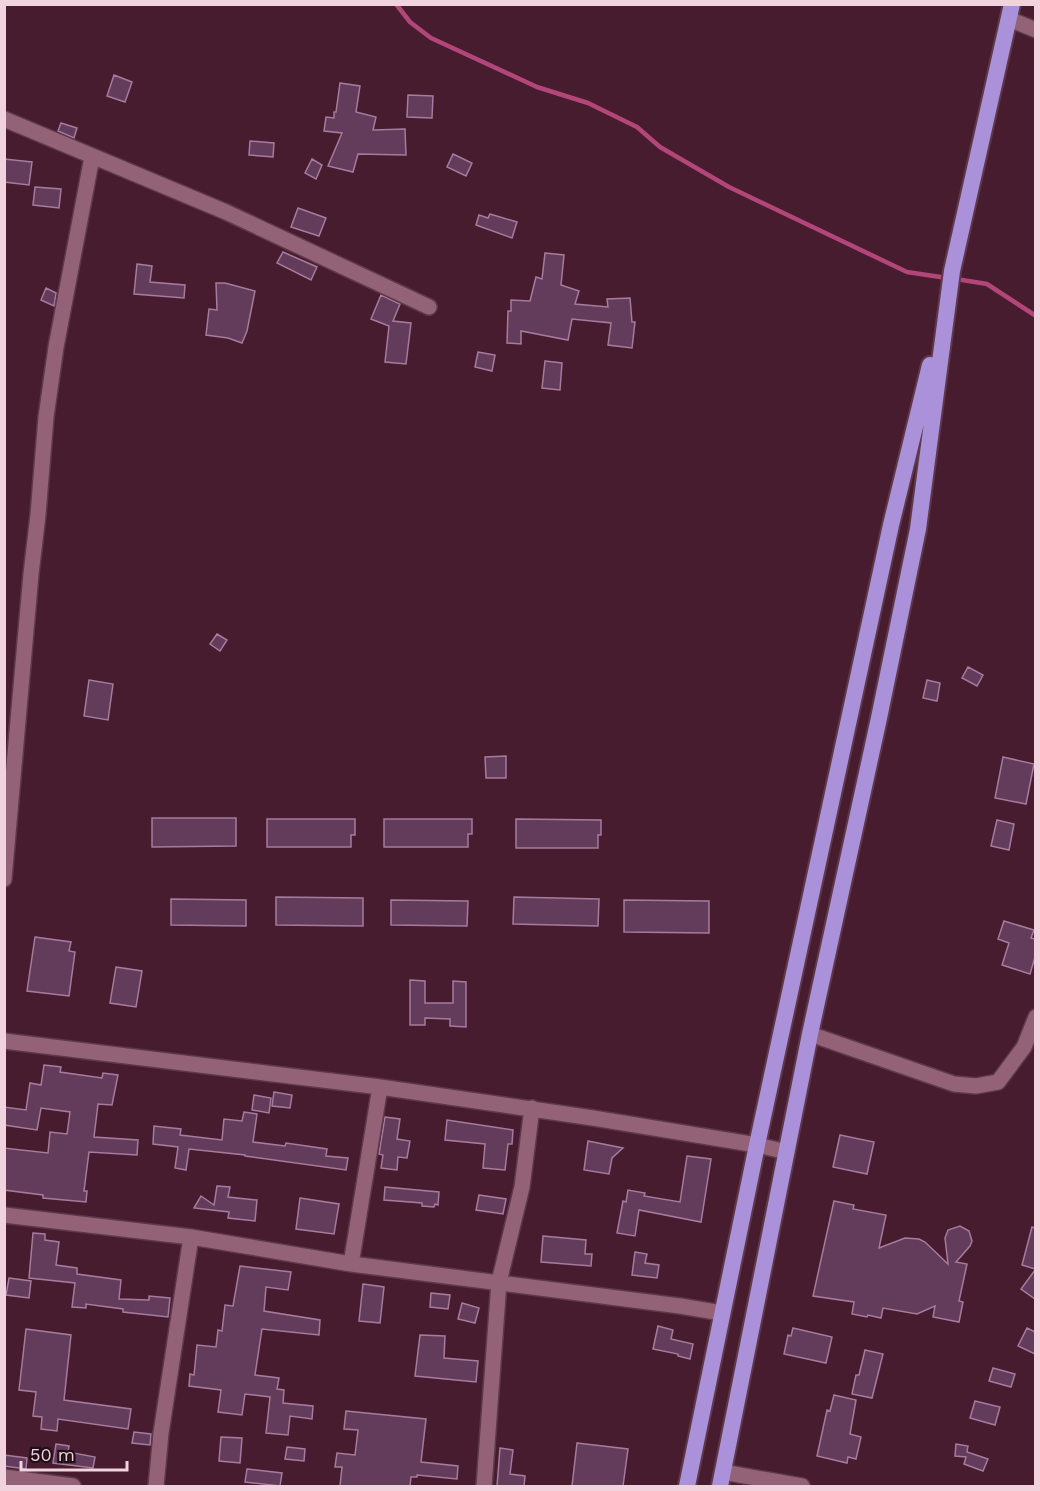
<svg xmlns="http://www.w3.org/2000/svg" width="1040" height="1491" font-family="'Work Sans',sans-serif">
<rect width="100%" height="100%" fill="#471c2f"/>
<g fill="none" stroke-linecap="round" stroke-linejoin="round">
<!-- stream -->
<path stroke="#b24679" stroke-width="4.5" d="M396,4L410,22L431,38L537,87L588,103L637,127L660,147L729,187L907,272L947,278
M956,279L987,284L1036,316"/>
</g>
<!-- building -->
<path fill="#633c5b" stroke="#a67b9d" stroke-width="1.5" d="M114,75L132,82L125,102L107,96Z
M340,83L360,86L356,112L376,117L373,130L405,129L406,155L358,154L353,172L328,166L342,133L324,131L326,117L334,118V112H336Z
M408,95L433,96L432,118L407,117Z
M61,123L77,128L74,138L58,131Z
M250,141L274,143L273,157L249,155Z
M453,154L472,163L466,176L447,167Z
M4,159L32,162L29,185L4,182Z
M312,159L322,165L316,179L305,173Z
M35,187L61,189L59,208L33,205Z
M298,208L326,218L319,236L291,227Z
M490,214L517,222L512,238L476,225L479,215L488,218Z
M283,252L317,267L311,280L277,263Z
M545,253L564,255L561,285L579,291L575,304L608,307L607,299L630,298L632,322H635L632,348L608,345L611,323L572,319L568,340L521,331V344L507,343L508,311H511V300L530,301L536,277L542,279Z
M137,264L152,266L150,282L185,285L184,298L134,294Z
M216,283H225L255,291L247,331L242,343L228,338L206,335L209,309L217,310Z
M46,288L56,293L54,306L41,300Z
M381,295L400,304L393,321L411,323L406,364L385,362L389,326L371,319Z
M478,352L495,355L492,371L475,367Z
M545,361L562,363L560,390L542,388Z
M217,634L227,640L220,651L210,644Z
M968,667L983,675L977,686L962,678Z
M89,680L113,684L108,720L84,716Z
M927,680L940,683L937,701L923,698Z
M506,756V778H486L485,757Z
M1003,757L1034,764L1026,804L995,798Z
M152,818H236V846L152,847Z
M267,819H355V835H351V847H267Z
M384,819H472V834H468V847H384Z
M516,819L601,820V835H598V848H516Z
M997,820L1014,824L1009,850L991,846Z
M276,897L363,898V926L276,925Z
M514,897L599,899L598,926L513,924Z
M171,899L246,900V926L171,925Z
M391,900L468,901L467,926L391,925Z
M624,900L709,901V933L624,932Z
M1004,921L1034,930L1031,938L1035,939V957L1030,974L1002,965L1009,943L998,939Z
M35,937L71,942L69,951L75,952L69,996L27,991Z
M116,967L142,971L136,1007L110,1003Z
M410,980L425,981V1003H453V981L466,982V1027L450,1026V1019L425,1018V1025H410Z
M44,1065L61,1067L60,1072L102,1078L103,1073L118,1075L112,1105L98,1104L94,1137L138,1140L137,1155L89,1152L84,1191H87L86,1202L43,1198V1195L4,1190V1148L48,1153L50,1132L67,1134L70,1112L41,1108L37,1130L4,1125V1107L26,1110L30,1083L41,1085Z
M274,1092L292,1095L290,1108L272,1106Z
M254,1095L271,1098L269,1113L252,1110Z
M244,1112L257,1114L253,1142L285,1146L286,1143L327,1149L326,1156L348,1158L346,1170L245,1156V1155L189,1149L186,1170L175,1168L178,1147L153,1144L154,1126L181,1129L180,1135L222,1140L224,1119L242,1121Z
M385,1117L400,1119L397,1139L410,1141L407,1158L398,1157L397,1170L381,1168L383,1155L379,1154Z
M447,1120L513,1130L512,1144H508L505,1170L483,1168L485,1144L445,1140Z
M840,1135L874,1142L867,1174L833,1167Z
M588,1141L623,1148L612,1158L609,1174L584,1170Z
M687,1156L711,1159L701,1222L639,1210L635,1236L617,1233L623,1201L626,1202L628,1190L645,1193L644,1196L680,1202Z
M217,1186L230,1187L228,1197L257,1200L255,1221L228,1218L229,1212L194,1208L201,1196L214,1205Z
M385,1187L439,1192L438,1205L435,1204L434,1207L422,1206V1203L384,1200Z
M479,1195L506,1199L503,1214L476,1210Z
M300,1198L339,1204L334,1234L296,1229Z
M834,1201L854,1205L853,1209L886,1215L879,1248L905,1238L919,1239L925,1242L948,1264L945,1238L948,1230L960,1226L969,1231L972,1241L970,1246L956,1262L967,1264L959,1301L963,1302L959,1322L933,1317L935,1306L917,1314L883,1308L881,1318L868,1315L867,1317L852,1314L854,1302L813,1296Z
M1032,1227L1035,1228V1269L1022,1265Z
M33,1233L45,1234V1240L59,1242L56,1265L77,1268V1274L121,1280L119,1299L149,1300V1296L170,1298L168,1317L123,1312V1309L86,1304V1308L72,1307L75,1283L29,1278Z
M543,1236L586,1240L585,1254H592L591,1266L541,1262Z
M635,1252L647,1254L645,1263L659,1265L657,1278L632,1275Z
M240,1266L291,1272L288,1290L266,1287L264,1311L320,1320L319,1335L262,1329L255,1375L279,1378L277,1389L284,1390L283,1403L313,1406L312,1419L290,1416L288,1435L266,1433L270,1397L245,1394L242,1415L218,1412L221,1390L189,1386L190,1374L194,1375L197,1345L216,1347L218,1330L222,1331L225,1305L233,1306Z
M1035,1270V1299L1021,1289Z
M9,1278L31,1281L29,1298L6,1295Z
M363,1284L384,1287L380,1323L359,1321Z
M431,1293L450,1295L448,1309L430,1307Z
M462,1303L479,1308L475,1323L458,1319Z
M658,1326L673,1330L671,1339L693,1344L690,1359L678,1356V1354L653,1349Z
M793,1328L832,1337L826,1363L784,1354L788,1335L791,1336Z
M1027,1328L1035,1332V1354L1018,1346Z
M26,1329L71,1335L64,1400L131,1409L128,1429L58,1419L57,1431L41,1429L42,1417L33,1416L36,1392L19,1390Z
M420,1335L445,1336L444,1358L478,1361L476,1382L415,1376Z
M865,1350L883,1354L872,1398L852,1394L856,1375H859Z
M993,1368L1015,1374L1011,1387L989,1381Z
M834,1395L856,1400L850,1434L861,1437L856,1459L848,1457L847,1463L817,1456L827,1410L830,1411Z
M975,1401L1000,1407L995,1425L970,1418Z
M346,1411L426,1419L421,1462L458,1466L457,1479L417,1475V1477H411L410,1486H340L342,1467H335L337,1453L355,1455L358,1430L344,1429Z
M134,1432L151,1434L150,1445L132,1443Z
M221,1437L242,1438L240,1463L219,1461Z
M577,1443L628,1449L623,1486H572Z
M56,1444L69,1446L68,1452L95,1457L93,1468L53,1463Z
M956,1444L968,1446L967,1452L988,1459L983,1471L964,1464L966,1457L955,1456Z
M287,1447L305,1449L304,1461L285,1459Z
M500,1448L513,1450L510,1474L525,1476L524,1486H497Z
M4,1455L27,1458L26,1469L4,1466Z
M247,1469L282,1473L280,1486L245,1482Z"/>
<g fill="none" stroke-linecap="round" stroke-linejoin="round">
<defs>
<path id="minor" d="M1009,19L1036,30
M4,119L226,212L429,307
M4,879L31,574L38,515L46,417L56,347L92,157
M810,1034L954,1084L976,1086L998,1082L1024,1047L1036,1017
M4,1041L380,1087L593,1118L757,1145L787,1152
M4,1215L191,1237L351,1264L680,1306L722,1313
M351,1264L380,1087
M723,1472L802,1486
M4,1477L73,1486
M156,1486L161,1433L191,1237
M484,1486L499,1282L522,1187L532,1108"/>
<path id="trunk" d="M687,1486L757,1145L891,525L930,365
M720,1486L810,1034L879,718L918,529L952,271L1012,4"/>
</defs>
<!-- minor casing -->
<use href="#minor" stroke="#5e394a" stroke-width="18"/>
<!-- trunk casing -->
<use href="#trunk" stroke="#5e394a" stroke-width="20"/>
<!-- minor -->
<use href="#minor" stroke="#946276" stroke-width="15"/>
<!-- trunk -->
<use href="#trunk" stroke="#ab91da" stroke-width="16"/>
</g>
<!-- border -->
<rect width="1040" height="1491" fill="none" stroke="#f0d3dd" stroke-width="12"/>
<!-- scale -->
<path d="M21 1461v9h106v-9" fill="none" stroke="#f0d3dd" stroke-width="3"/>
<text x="30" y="1461" font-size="18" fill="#f0d3dd" stroke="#220e16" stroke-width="4.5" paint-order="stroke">50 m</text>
</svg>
